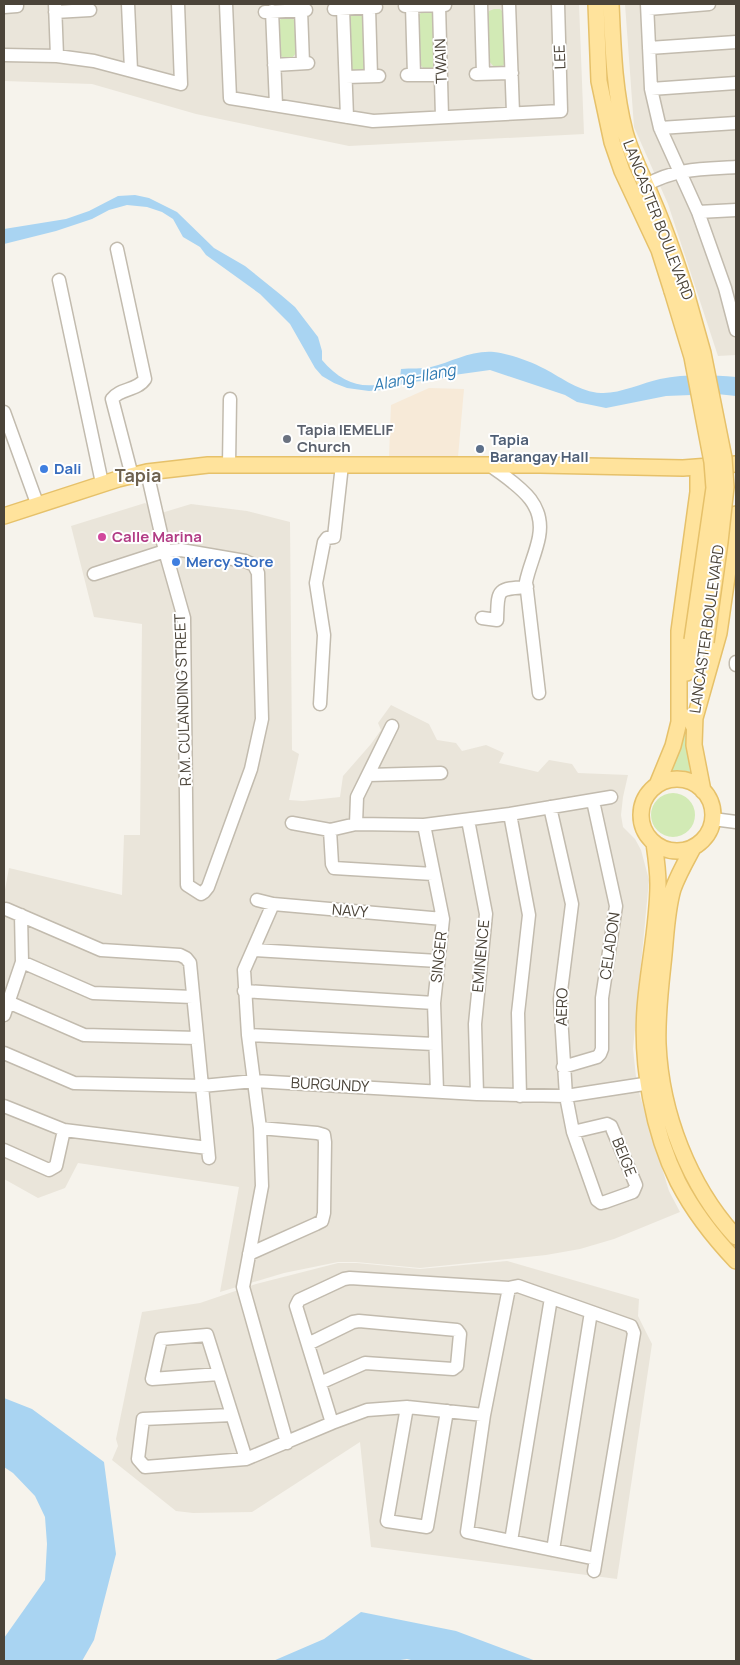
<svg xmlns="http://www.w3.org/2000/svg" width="740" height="1665" font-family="Manrope,sans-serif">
<rect width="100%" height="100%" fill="#f6f3ec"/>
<!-- residential -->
<path fill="#eae5da" d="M4,4H579L584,134L349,146L196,114L92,84L4,81Z
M625,4H736V355L718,356L668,204L634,127Z
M145,503L158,514L191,504L247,511L290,522L292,750L299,754L289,800L303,801L340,797L343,776L371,744L381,730L378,723L391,705L429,724L437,740L456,743L462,751L486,745L504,753L499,763L538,772L549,760L572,764L578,773L628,775L623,797L621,815L623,827L635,839L641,850L649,880L633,1049L637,1086L669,1191L680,1212L614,1239L580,1249L546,1255L420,1268L356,1262H338L284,1273L220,1292L239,1187L78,1163L65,1188L38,1198L4,1179V895L9,868L122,895L124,835H140L142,624L94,617L71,526Z
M507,1261L639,1299L638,1316L652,1344L617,1579L371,1547L360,1442L252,1512L193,1513L176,1511L112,1460L118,1446L116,1439L142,1312L200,1303L256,1284L338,1263H357L420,1269Z"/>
<!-- commercial -->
<path fill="#f7ead8" d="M429,388L464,389L458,457H389L391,405Z"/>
<!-- green -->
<path fill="#d2eab5" d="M494,9H500L504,13L506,63L501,67L495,68L489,61L487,17L489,11Z
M430,11L434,16L436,65L431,70H425L419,63L418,16L422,12Z
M352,14H360L364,18L366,68L361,72L352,71L350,69L349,16Z
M283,17H291L295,21L297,52L291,59L285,60L279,53V21Z
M686,727L690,772L679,770L672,771Z
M651 815a22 22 0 1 1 44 0a22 22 0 1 1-44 0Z"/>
<!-- water -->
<path fill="#a9d4f2" d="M135,195L149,198L177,212L214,248L245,266L281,295L295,307L318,337L322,351V360C344,386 368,392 400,378L401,369C411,368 422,369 431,367C452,362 471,350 494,352C510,354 530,361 545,369C562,378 580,392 601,393C619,394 642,383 660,379C685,374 711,375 736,377V396L717,394L666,396L606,408L577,402L565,395L490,370L454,375L436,380L410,382L382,390L369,391L347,388L334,383L322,376L315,368L290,324L260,294L206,255L200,247L183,237L173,219L162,212L147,207L127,205L109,210L92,219L56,231L4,244V229L66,219L89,211L118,196Z
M4,1398L32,1409L104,1462L116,1554L94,1640L82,1661H4V1638L45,1580L47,1544L45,1517L35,1496L13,1473L4,1467Z
M361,1612L456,1631L536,1661H415L407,1659L394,1661H273L324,1639Z"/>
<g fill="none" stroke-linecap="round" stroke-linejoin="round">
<defs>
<path id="minor" d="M55,4L57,56
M128,4L131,70
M226,4L230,98L373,121L561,111L558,4
M481,4L483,74
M509,4L513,113
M647,4L651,89L660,128L698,212L725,288L736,330
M439,5L442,117
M405,6L445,5
M412,6L414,75
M4,7L17,6
M369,8L371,76
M334,9L376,7
M343,9L347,117
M648,9L709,4
M301,10L303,63
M272,11L276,105
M55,12L90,10
M265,12L306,10
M649,48L736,42
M4,55L57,56L94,61L181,84L178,4
M274,65L308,63
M476,74L512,73
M407,75H441
M346,77L379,76
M651,89L736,83
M660,128L736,123
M646,185C676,168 703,169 736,167
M698,212L736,210
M117,249L145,379C137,391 120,388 112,399L132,476
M59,280L102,483
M4,412L38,506
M229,465L230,399
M490,465C514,484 546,500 539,537C536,553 529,567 526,582L539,693
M94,574L165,551L181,550L245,561L254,565L258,573L262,719L251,769L208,887L204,892L201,894L187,885L184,618L165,551L147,472
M482,618L497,620C498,589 496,589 527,587
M736,665V662
M320,704L324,635L316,583L324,542L327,538L334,537L342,465
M368,775L441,773
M550,807L572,904L560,999L566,1096L573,1132L597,1200L601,1203L605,1202L633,1192L636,1185L611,1126L607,1124L573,1132
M510,814L529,915L518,1013L520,1096
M713,819L736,822
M468,820L486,914L475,1024L477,1094
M292,823L330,830L356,824L424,825L510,814L611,797
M356,824L357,797L392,726
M424,825L443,919L434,1003L437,1091
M330,830L332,864L334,868L433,874
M257,900L273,904L443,919
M273,904L244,970L248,1035L260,1128L262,1186L243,1287L287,1443
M6,909L101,950L180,955L186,958L190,963L209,1158
M253,950L438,961
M22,962L93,993L193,997
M244,991L434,1003
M8,1002L84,1035L197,1038
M4,1015L22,962L21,915
M248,1035L434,1044
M4,1053L74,1083L202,1086L254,1081L477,1094L566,1096L657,1082
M563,1067L597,1057L600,1054L602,1049V998L616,906L593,801
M4,1106L64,1130L208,1148
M4,1150L49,1170L56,1166L64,1130
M249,1254L316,1224L322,1221L324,1213L325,1142L324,1135L317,1133L260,1128
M509,1288L484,1415L467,1532L596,1559
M308,1344L353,1322L359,1321L457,1330L460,1334L457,1366L453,1369L365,1363L320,1383
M219,1374L152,1379L161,1339L207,1335L246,1459
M407,1407L387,1521L427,1527L447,1411
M232,1415L143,1419L138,1459L145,1467L246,1459L332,1423L367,1410L407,1407L484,1415
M332,1423L296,1306L299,1300L344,1279L350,1278L509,1288L518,1286L631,1326L634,1333L594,1571
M511,1541L551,1298
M553,1550L591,1312"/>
<path id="major" d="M596,4L599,81L612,142L622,171L659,250L672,291
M611,4C613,47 614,90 625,132C631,154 642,175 651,196C664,226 675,257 685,289
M4,516L118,479L147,472L208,465H540L683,468L736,464
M687,673L692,640
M695,716L694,745L703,791
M679,722V631L698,492V467
M693,725L719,633L736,514
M641 815a36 36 0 1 1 72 0a36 36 0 1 1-72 0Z
M657,785L673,746L681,714
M654,843C656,857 658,870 658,884C658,926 648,967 645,1009C641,1065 653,1132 678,1182C693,1211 714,1238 736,1261
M693,848C686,861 678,875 673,889C666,913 666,939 663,964C660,991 657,1017 658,1044C661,1113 689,1186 736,1237"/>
</defs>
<!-- minor casing -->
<use href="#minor" stroke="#c2bbae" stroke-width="15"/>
<!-- major casing -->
<use href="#major" stroke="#e6c16a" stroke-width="18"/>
<!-- minor -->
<use href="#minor" stroke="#fff" stroke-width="12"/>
<!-- major -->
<use href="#major" stroke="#ffe39c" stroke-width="15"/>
<defs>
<path id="major-bridge" d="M685,289L703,353L724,458L726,487L720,542L706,642
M672,291L692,357L712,462L714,488L692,640"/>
</defs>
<!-- major-bridge casing -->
<use href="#major-bridge" stroke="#e6c16a" stroke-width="18" stroke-linecap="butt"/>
<!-- major-bridge -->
<use href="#major-bridge" stroke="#ffe39c" stroke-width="15"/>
</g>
<!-- markers -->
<circle fill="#6b7280" stroke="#fff" stroke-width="2" cx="287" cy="439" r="5"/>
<circle fill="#5c6f8a" stroke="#fff" stroke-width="2" cx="480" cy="449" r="5"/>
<g fill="#3f7fe0" stroke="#fff" stroke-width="2">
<circle cx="44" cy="469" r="5"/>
<circle cx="176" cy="562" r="5"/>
</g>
<circle fill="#d1479c" stroke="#fff" stroke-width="2" cx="102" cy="537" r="5"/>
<g text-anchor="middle" stroke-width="4" stroke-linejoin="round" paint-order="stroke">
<!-- street labels -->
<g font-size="15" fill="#4b4439" stroke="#fff">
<text transform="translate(560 57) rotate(-92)" y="5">LEE</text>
<text transform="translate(441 61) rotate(-92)" y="5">TWAIN</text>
<text transform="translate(658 220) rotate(69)" y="5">LANCASTER BOULEVARD</text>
<text transform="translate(707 629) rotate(-82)" y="5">LANCASTER BOULEVARD</text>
<text transform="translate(183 700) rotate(-92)" y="5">R.M. CULANDING STREET</text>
<text transform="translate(350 911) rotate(5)" y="5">NAVY</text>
<text transform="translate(610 946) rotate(-82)" y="5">CELADON</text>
<text transform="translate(481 956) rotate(-85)" y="5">EMINENCE</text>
<text transform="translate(439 957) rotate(-84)" y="5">SINGER</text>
<text transform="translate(562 1007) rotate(-89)" y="5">AERO</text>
<text transform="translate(330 1085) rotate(3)" y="5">BURGUNDY</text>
<text transform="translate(624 1157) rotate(68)" y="5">BEIGE</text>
</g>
<!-- worship labels -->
<g font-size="15" font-weight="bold" fill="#5b616d" stroke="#fff" text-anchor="start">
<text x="297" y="435">Tapia IEMELIF<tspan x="297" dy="17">Church</tspan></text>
</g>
<!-- service labels -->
<g font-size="15" font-weight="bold" fill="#4e5e75" stroke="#fff" text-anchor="start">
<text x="490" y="445">Tapia<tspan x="490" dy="17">Barangay Hall</tspan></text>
</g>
<!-- shop labels -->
<g font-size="15" font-weight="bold" fill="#366cbe" stroke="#fff" text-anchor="start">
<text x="54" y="474">Dali</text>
<text x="186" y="567">Mercy Store</text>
</g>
<!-- hotel labels -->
<g font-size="15" font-weight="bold" fill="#b23c85" stroke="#fff" text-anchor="start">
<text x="112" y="542">Calle Marina</text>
</g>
<!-- water labels -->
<g font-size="16" font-style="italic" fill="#2e7ab2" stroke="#fff">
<text transform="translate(414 377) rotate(-11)" y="6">Alang-Ilang</text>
</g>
<!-- quarter labels -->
<g font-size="18" font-weight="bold" fill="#6e6250" stroke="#fff">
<text x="138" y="482">Tapia</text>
</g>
</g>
<!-- border -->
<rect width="740" height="1665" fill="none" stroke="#4b4439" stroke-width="10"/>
</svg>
